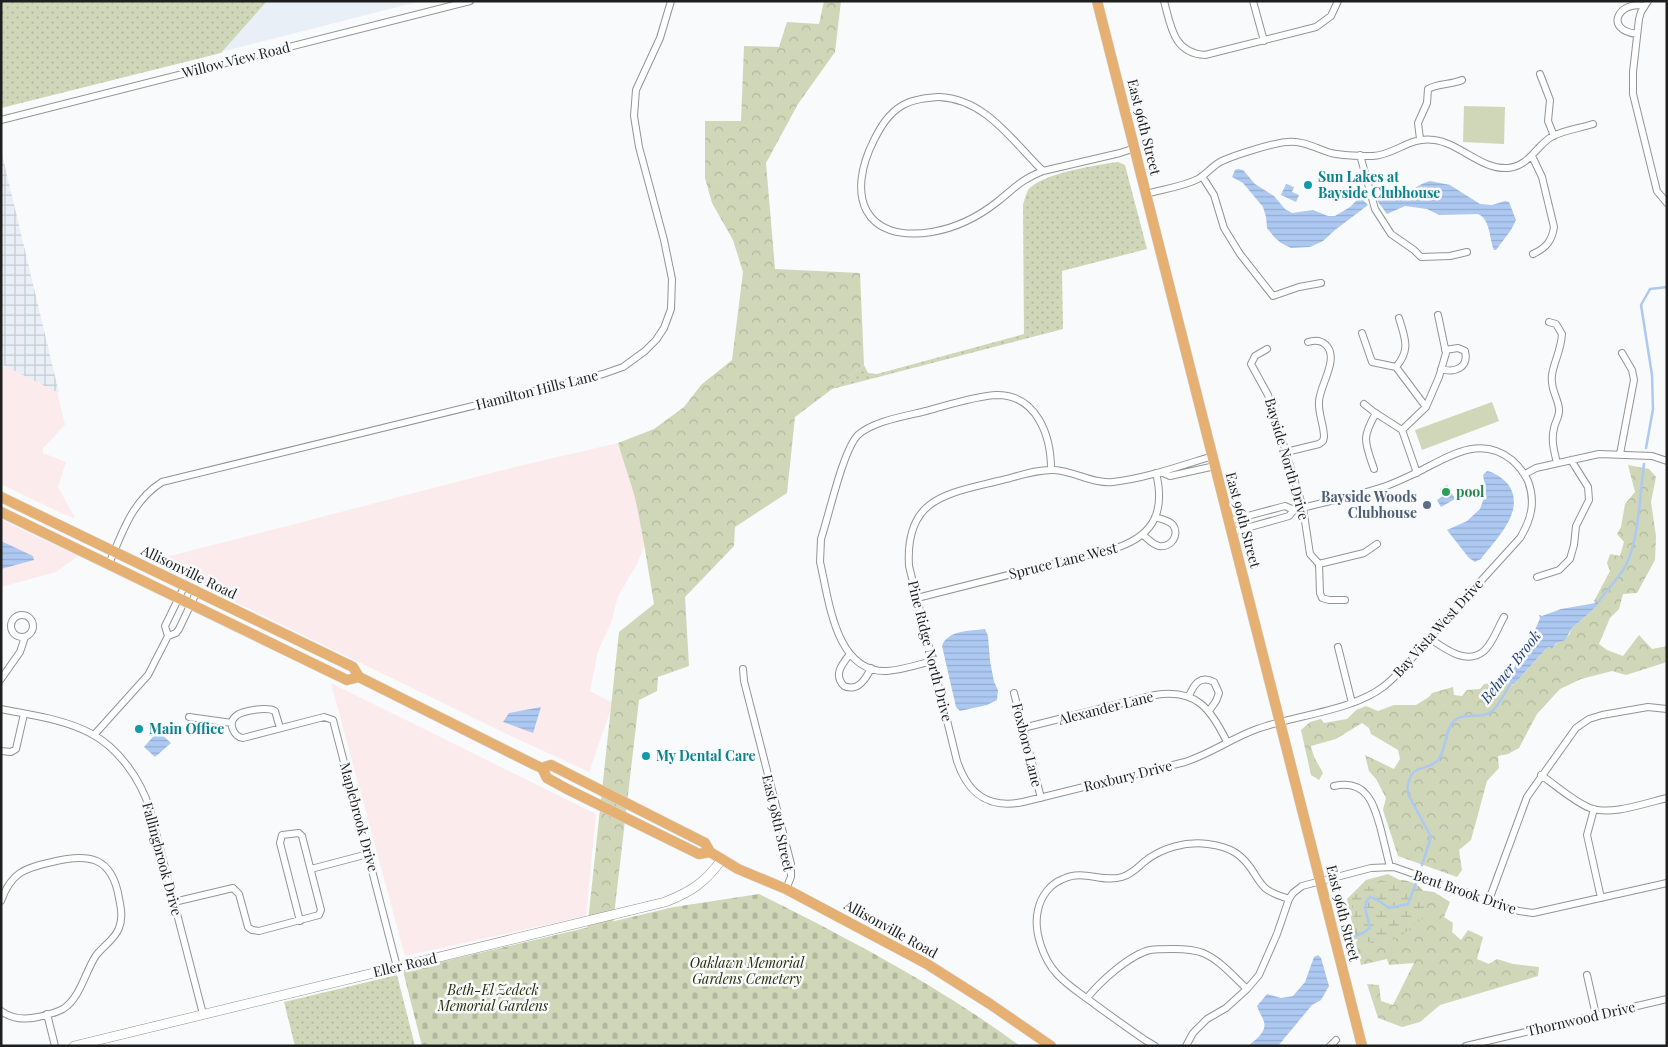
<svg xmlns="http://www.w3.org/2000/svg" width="1668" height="1047" font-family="'Playfair Display',serif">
<defs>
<pattern id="industrial-grid" width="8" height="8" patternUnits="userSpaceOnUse" patternTransform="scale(1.25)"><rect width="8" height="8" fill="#e9eff7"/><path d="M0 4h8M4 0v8" fill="none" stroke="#c7ccd3"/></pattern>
<pattern id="grass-dots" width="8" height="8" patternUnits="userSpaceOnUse" patternTransform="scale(1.25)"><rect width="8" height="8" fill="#cfd7b8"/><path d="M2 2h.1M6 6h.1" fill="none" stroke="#b1b89e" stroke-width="1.8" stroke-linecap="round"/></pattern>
<pattern id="forest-crowns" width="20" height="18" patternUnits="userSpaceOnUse" patternTransform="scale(1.25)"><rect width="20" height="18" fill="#cfd7b8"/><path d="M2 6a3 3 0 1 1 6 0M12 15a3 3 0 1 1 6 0" fill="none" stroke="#b1b89e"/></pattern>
<pattern id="wetland-marsh" width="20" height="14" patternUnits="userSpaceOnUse" patternTransform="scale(1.25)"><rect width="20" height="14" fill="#cfd7b8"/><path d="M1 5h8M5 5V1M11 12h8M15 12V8" fill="none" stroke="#b1b89e"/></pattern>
<pattern id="cemetery-stones" width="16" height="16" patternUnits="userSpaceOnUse" patternTransform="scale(1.25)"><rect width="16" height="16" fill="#cfd7b8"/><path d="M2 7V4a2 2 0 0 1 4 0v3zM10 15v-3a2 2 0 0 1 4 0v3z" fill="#b1b89e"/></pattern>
<pattern id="water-rules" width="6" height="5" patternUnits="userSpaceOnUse" patternTransform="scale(1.25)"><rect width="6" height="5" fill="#adc9f2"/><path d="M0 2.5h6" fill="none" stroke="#94accf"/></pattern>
</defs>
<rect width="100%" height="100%" fill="#f8fafb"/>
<!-- commercial -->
<path fill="#fbebed" d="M1,158L65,425L43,448V453L66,462L58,487L75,518L63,514L1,484Z
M618,443L635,497L645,544L637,564L618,596L611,623L598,651L590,691L613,703L589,772L511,736L157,564L155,560L511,468Z
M1,519L27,532L78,556L56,572L1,587Z
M331,683L596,814L586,916L405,956Z"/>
<!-- industrial -->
<path fill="url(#industrial-grid)" d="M1,150L59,393L1,364Z"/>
<!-- built -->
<path fill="#e9eff7" d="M1,1H421L1,108Z"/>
<!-- grass -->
<path fill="url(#grass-dots)" d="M1,1H267L221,53L1,108Z
M1118,162L1125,165L1147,249L1062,271L1063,329L832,389L864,365L868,373L877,374L1024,334L1023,205C1024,201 1026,194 1028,190C1042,173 1097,165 1118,162Z
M397,975L415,1046H295L284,1002Z"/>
<!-- forest -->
<path fill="url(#forest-crowns)" d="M824,1H841L835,52L798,104L766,163L775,269L860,273L864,365L795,417L787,493L735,527L734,546L685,597L689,666L658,677L657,691L639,700L613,924L587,931L619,632L654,604C648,569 643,533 635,498C630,479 623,461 618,443L654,429L684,407L701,385L732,360L743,272L733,240L712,203L705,178V121H741L744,46L779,47L787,22L819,24Z
M1628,465L1649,469L1656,477L1651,502L1656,536L1655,560L1637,593L1623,594L1619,609L1610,618L1599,644L1607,650L1623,656L1639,635L1652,649L1667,646V662L1626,675L1612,671L1581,679L1560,689L1537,714L1519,748L1508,754L1498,756L1499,768L1487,781L1471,840L1459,850L1462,870L1457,877L1398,856L1383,810L1386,798L1376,779L1369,771L1365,755L1394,769L1400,759L1398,750L1371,734L1369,728L1362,723L1336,739L1311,746C1314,760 1317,761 1323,773L1319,780L1311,775L1301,730L1310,722L1321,719L1324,723L1347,719L1356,710L1366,706L1378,711L1394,705H1416L1429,697L1432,693L1453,687L1454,695L1462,696L1467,690L1480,689L1484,684L1505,681L1511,685L1514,684L1546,649L1560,642L1569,635L1572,628L1596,607L1594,601L1610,571L1607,563L1610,554L1620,556L1624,542L1617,534L1621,527L1625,504L1635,492Z
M1388,874L1419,890L1434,892L1450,902L1444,917L1453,923L1452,932L1461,940L1468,930L1483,937L1477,959L1489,964L1497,959L1513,964L1539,967L1538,976L1440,1005L1420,1022L1402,1027L1378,1018L1367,984L1379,985L1381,1001L1393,1005L1414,963L1389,965L1387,959L1361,965L1356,943L1358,939L1353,927L1347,899L1366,880Z"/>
<!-- wetland -->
<path fill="url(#wetland-marsh)" d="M1403,880C1426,885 1427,894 1426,915C1409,928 1397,945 1374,943C1367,942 1361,939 1354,939L1351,935L1355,930L1352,897C1369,883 1381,881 1403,880Z"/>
<!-- cemetery -->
<path fill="url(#cemetery-stones)" d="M759,894C849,939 939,986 1020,1046H422L403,971L674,907Z"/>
<!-- green -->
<path fill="#cfd7b8" d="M1464,106L1505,107L1504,144L1463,142Z
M1492,402L1499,421L1422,450L1415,430Z"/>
<!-- water -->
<path fill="url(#water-rules)" d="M1238,169L1243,170L1255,184L1274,196L1285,209L1292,213L1313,210L1328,216H1335L1350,207L1360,197L1368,205L1335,230L1323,241L1310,247L1291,248L1281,243L1275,238L1267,228L1266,217L1263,207L1243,183L1232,177L1235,170Z
M1430,181L1450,185L1480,204L1492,205L1505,201L1509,202L1516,220L1511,230L1496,250H1494C1489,239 1491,220 1478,214L1439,215L1427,209L1405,206L1387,214L1378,202V200C1383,197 1391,198 1397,196C1409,194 1418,184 1430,181Z
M1286,184L1294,187L1292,192L1299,195L1296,202L1281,195Z
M1487,471C1494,472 1502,478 1507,483C1528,509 1496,539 1481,559L1475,562L1469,558L1447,530L1467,521L1480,509L1486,492L1483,475Z
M1447,485L1455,499L1441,507L1437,500L1443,496L1440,489Z
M1,541L33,556L34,560L1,569Z
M1600,599L1596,607L1572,628L1565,640L1555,644L1552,649L1549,647L1546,649L1514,684H1509C1511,676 1514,669 1517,661C1518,656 1523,652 1526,648C1532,638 1536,628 1540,618L1539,615L1542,616L1561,609L1596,603Z
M985,629L988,636L990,661L994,682L998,690L997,700L987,705L960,711L956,707L942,646C947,630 971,631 985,629Z
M541,707L533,733L503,722L509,713Z
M158,731L171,743L155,757L144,747Z
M1318,955L1321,958L1329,986L1321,1000L1312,1005L1278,1046H1248C1255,1040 1267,1032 1264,1022C1262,1016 1259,1012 1257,1006L1267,994L1281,998L1293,996L1305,982L1314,957Z"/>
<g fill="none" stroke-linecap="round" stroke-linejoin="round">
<!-- stream -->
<path stroke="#adc9f2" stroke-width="2.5" d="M1646,448L1653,409L1652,375L1641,305L1650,289L1667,287
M1599,601C1608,588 1620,578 1627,563C1639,537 1640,493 1644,464
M1422,865L1431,837L1409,796C1407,790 1407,787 1409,781C1414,763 1427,772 1438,760C1447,749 1444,731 1454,721C1465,711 1481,720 1491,712C1499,706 1505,692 1511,683
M1352,937L1363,933L1370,928C1368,917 1361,905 1370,897L1378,900L1389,908L1408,904L1416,883"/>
<defs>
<path id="street" d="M1164,1C1171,26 1173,53 1205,55L1316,27L1331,16L1338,1
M1253,1L1264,41
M1648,1L1641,12L1639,19L1633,72V94L1657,191L1667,203
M1637,34C1603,30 1619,0 1644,6
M1540,74L1550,100L1548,121L1554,136
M939,97C986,99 1012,141 1043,171C1020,180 1015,188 997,202C978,217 955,228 932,232C863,243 846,195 874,140C881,126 889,113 903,105C914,99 927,98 939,97Z
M1,120L470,1
M1420,139L1418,123L1427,103L1428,89C1438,83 1451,85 1462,80
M1360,155L1375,209L1391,234L1414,250L1421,257L1450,256L1467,252
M1532,156L1542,177L1554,227C1552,241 1546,248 1533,254
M1043,171L1120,153L1135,148
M1202,176L1214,195L1224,228L1240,254L1273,296L1299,287L1321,283
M1146,194C1163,189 1182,187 1198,179C1207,174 1213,165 1222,161C1235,155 1273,143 1287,142C1303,140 1317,149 1331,153C1344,156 1359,156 1373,156C1395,155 1410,136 1434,140C1460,143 1481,170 1508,168C1530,166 1536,145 1553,136C1565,130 1581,128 1593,124
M1549,322L1556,324L1562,334C1561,351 1554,361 1552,375C1550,390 1558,397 1559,409C1560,416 1555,422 1554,428C1551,440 1554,451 1557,463
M1362,333L1372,362L1396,367L1426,407
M1267,349L1255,356L1251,364L1268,395L1303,508L1310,554L1319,564L1320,593L1322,598L1329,600H1345
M1396,367C1411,349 1405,339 1399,318
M1441,369C1455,373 1469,368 1465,351L1458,348L1445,350
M1364,404L1374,412L1402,430
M1402,430L1426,407L1439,377L1446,353L1438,315
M1402,430L1417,473
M1286,452L1319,444L1323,441L1324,437C1324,425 1318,413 1319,402C1319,386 1340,359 1326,345C1321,340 1314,340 1308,342
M1620,454L1634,380L1632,370L1622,353
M1213,456C1180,466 1147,478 1113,482C1093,484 1074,471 1054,470C1036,469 1016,477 998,481C946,494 905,498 909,566L957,761C968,794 988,809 1023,802L1185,762C1210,754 1232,738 1257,729C1296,715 1351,711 1383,687C1401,673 1415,654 1430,637C1460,604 1490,571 1520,538C1531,520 1536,502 1528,481C1524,473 1519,466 1512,460C1480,434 1448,457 1418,472C1407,477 1397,482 1386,486C1357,496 1325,502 1294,510L1289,516L1232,532
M1374,469C1365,442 1361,439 1376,413
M1161,472L1170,476L1215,466
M1525,474L1536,468L1599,454L1652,456L1667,461
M1229,521L1285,506L1294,510
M1143,535C1148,539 1153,545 1159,546C1171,548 1180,535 1173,525C1169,520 1161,519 1155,517
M109,564C122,533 132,501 162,482L603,374L623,367L645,351L656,340L664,328L671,309L672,279L664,240L639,147L634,116L636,90L660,38L671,1
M1319,564L1364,553L1377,544
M1537,577L1559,570L1570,559L1574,545L1576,526L1589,500L1588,487L1571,460
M917,598L1119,547C1155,534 1165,510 1156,473
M11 626a11 11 0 1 1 22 0a11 11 0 1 1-22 0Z
M168,636L176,633L179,629L197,591
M1429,638C1444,648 1466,666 1484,651C1493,643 1498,627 1504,617
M1338,647L1352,703
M850,654C842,664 833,675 844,686C858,692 866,679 871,668
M932,661C917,665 902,670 887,671C835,673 829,599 820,562L821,539C829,515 843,450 858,435C873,421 906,416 926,411C949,405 974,396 997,395C1037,395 1051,436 1051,469
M743,669L744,681L791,864V877L786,889
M1,679L20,652L25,637
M1014,693L1041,798
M1189,696C1194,684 1200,675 1214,682L1219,693L1216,701L1209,711
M1,709C30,715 64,719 90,733C119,748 141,780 150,810L203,1014
M189,717L232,723
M280,728L275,711C267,707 243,710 236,716C227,723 234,737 243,738L324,717L333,720L397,967
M1023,728L1155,695C1196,688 1211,709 1227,742
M94,735L148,675L168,636L165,626L185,585
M1,751L11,752L16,749L24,714
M1541,775C1555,785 1576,803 1590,808C1611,816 1645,803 1667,798
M1334,786C1367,779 1374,804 1381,830C1384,842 1387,855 1390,867
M1594,809L1587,835L1601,898
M311,869L368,854
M1489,900L1527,797L1576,728L1589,719L1602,715L1648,707L1667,709
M1,901C11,873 24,868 52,862C88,853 112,856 119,898C121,908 123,918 119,928C114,941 102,946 95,957C85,973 80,998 63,1009C56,1013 46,1015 38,1017C25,1020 12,1019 1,1011
M174,902L233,888L239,894L248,927L252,930L259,931L319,915L321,910L302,836L299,833L282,835L280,843L300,921
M1587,975L1596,1015
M1087,998C1100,982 1129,955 1150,950C1157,949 1165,949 1173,949C1183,949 1193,949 1203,953C1220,960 1234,977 1247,989
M47,1014L55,1046
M1155,1046L1145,1040C1126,1027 1108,1014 1089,1000C1078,992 1066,984 1057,974C1043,959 1033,930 1038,910C1041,896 1050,884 1063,879C1084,869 1102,883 1122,877C1132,874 1137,868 1144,862C1161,848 1186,841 1208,844C1231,847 1242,854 1254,873C1257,878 1261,884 1265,888C1272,894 1281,896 1289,899
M1186,1046L1193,1033L1207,1019L1226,1008L1247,989L1259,975L1277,934L1289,899L1293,893L1302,886L1371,868L1394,867L1519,911L1533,913L1667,883
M1330,1046L1336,1040
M1466,1046L1667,999"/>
<path id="secondary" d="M74,1046L665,902C691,892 706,882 722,859"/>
<path id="primary" d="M1097,1L1362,1046
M1,497L353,667L359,677L535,765L542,768L547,778L567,789L699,854L710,852
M1,512L347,680L359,677
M542,768L551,765L705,843L710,852L738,869L786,889L927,964L990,1004L1051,1046"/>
</defs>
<!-- street casing -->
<use href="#street" stroke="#939496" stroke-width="8"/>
<!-- secondary casing -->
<use href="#secondary" stroke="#939496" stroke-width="10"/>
<!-- primary casing -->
<use href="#primary" stroke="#d6d6d7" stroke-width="11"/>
<!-- street -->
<use href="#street" stroke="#fff" stroke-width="6"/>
<!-- secondary -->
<use href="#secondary" stroke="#fff" stroke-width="9"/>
<!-- primary -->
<use href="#primary" stroke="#e6b073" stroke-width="10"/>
</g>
<!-- markers -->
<g fill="#0f9aa8" stroke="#f8fafb" stroke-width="2">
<circle cx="1308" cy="185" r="5"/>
<circle cx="139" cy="729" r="5"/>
<circle cx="646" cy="756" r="5"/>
</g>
<circle fill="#2e9e5b" stroke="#f8fafb" stroke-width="2" cx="1446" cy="492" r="5"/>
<circle fill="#5c6f8a" stroke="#f8fafb" stroke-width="2" cx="1427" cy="505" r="5"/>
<g text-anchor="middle" stroke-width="5" stroke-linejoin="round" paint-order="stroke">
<!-- street labels -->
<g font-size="14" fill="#1e1e1f" stroke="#f8fafb">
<text transform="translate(236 60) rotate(-14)" y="5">Willow View Road</text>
<text transform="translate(1144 127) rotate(76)" y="5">East 96th Street</text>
<text transform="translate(537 390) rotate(-14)" y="5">Hamilton Hills Lane</text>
<text transform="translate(1287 459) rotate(74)" y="5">Bayside North Drive</text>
<text transform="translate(1243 520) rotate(75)" y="5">East 96th Street</text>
<text transform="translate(1063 561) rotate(-14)" y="5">Spruce Lane West</text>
<text transform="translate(189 572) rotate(26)" y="5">Allisonville Road</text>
<text transform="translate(1438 628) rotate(-48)" y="5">Bay Vista West Drive</text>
<text transform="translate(930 651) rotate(76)" y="5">Pine Ridge North Drive</text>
<text transform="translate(1106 708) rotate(-14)" y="5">Alexander Lane</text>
<text transform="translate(1027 745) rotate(76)" y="5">Foxboro Lane</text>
<text transform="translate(1128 776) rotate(-14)" y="5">Roxbury Drive</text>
<text transform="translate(359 817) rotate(75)" y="5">Maplebrook Drive</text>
<text transform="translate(778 823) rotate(77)" y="5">East 98th Street</text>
<text transform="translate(162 859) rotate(75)" y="5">Fallingbrook Drive</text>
<text transform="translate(1465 892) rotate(19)" y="5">Bent Brook Drive</text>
<text transform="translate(1343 913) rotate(76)" y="5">East 96th Street</text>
<text transform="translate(891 929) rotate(29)" y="5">Allisonville Road</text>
<text transform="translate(405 965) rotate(-13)" y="5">Eller Road</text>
<text transform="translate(1581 1019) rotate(-13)" y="5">Thornwood Drive</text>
</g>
<!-- culture labels -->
<g font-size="14" font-weight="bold" fill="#0d838f" stroke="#f8fafb" text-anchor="start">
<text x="1318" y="182">Sun Lakes at<tspan x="1318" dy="16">Bayside Clubhouse</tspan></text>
<text x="149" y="734">Main Office</text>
<text x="656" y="761">My Dental Care</text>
</g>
<!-- leisure labels -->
<g font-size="14" font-weight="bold" fill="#27864d" stroke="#f8fafb" text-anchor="start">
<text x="1456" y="497">pool</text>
</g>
<!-- service labels -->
<g font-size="14" font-weight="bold" fill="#4e5e75" stroke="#f8fafb" text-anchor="end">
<text x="1417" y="502">Bayside Woods<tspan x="1417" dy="16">Clubhouse</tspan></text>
</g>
<!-- park labels -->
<g font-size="14" font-style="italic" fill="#262d08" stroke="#f8fafb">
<text x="747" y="968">Oaklawn Memorial<tspan x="747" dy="16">Gardens Cemetery</tspan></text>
<text x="493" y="995">Beth-El Zedeck<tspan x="493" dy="16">Memorial Gardens</tspan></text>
</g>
<!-- water labels -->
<g font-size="15" font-style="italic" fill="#204375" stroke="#f8fafb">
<text transform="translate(1511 667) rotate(-52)" y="5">Behner Brook</text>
</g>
</g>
<!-- border -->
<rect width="1668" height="1047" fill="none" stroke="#1e1e1f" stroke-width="5"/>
</svg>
